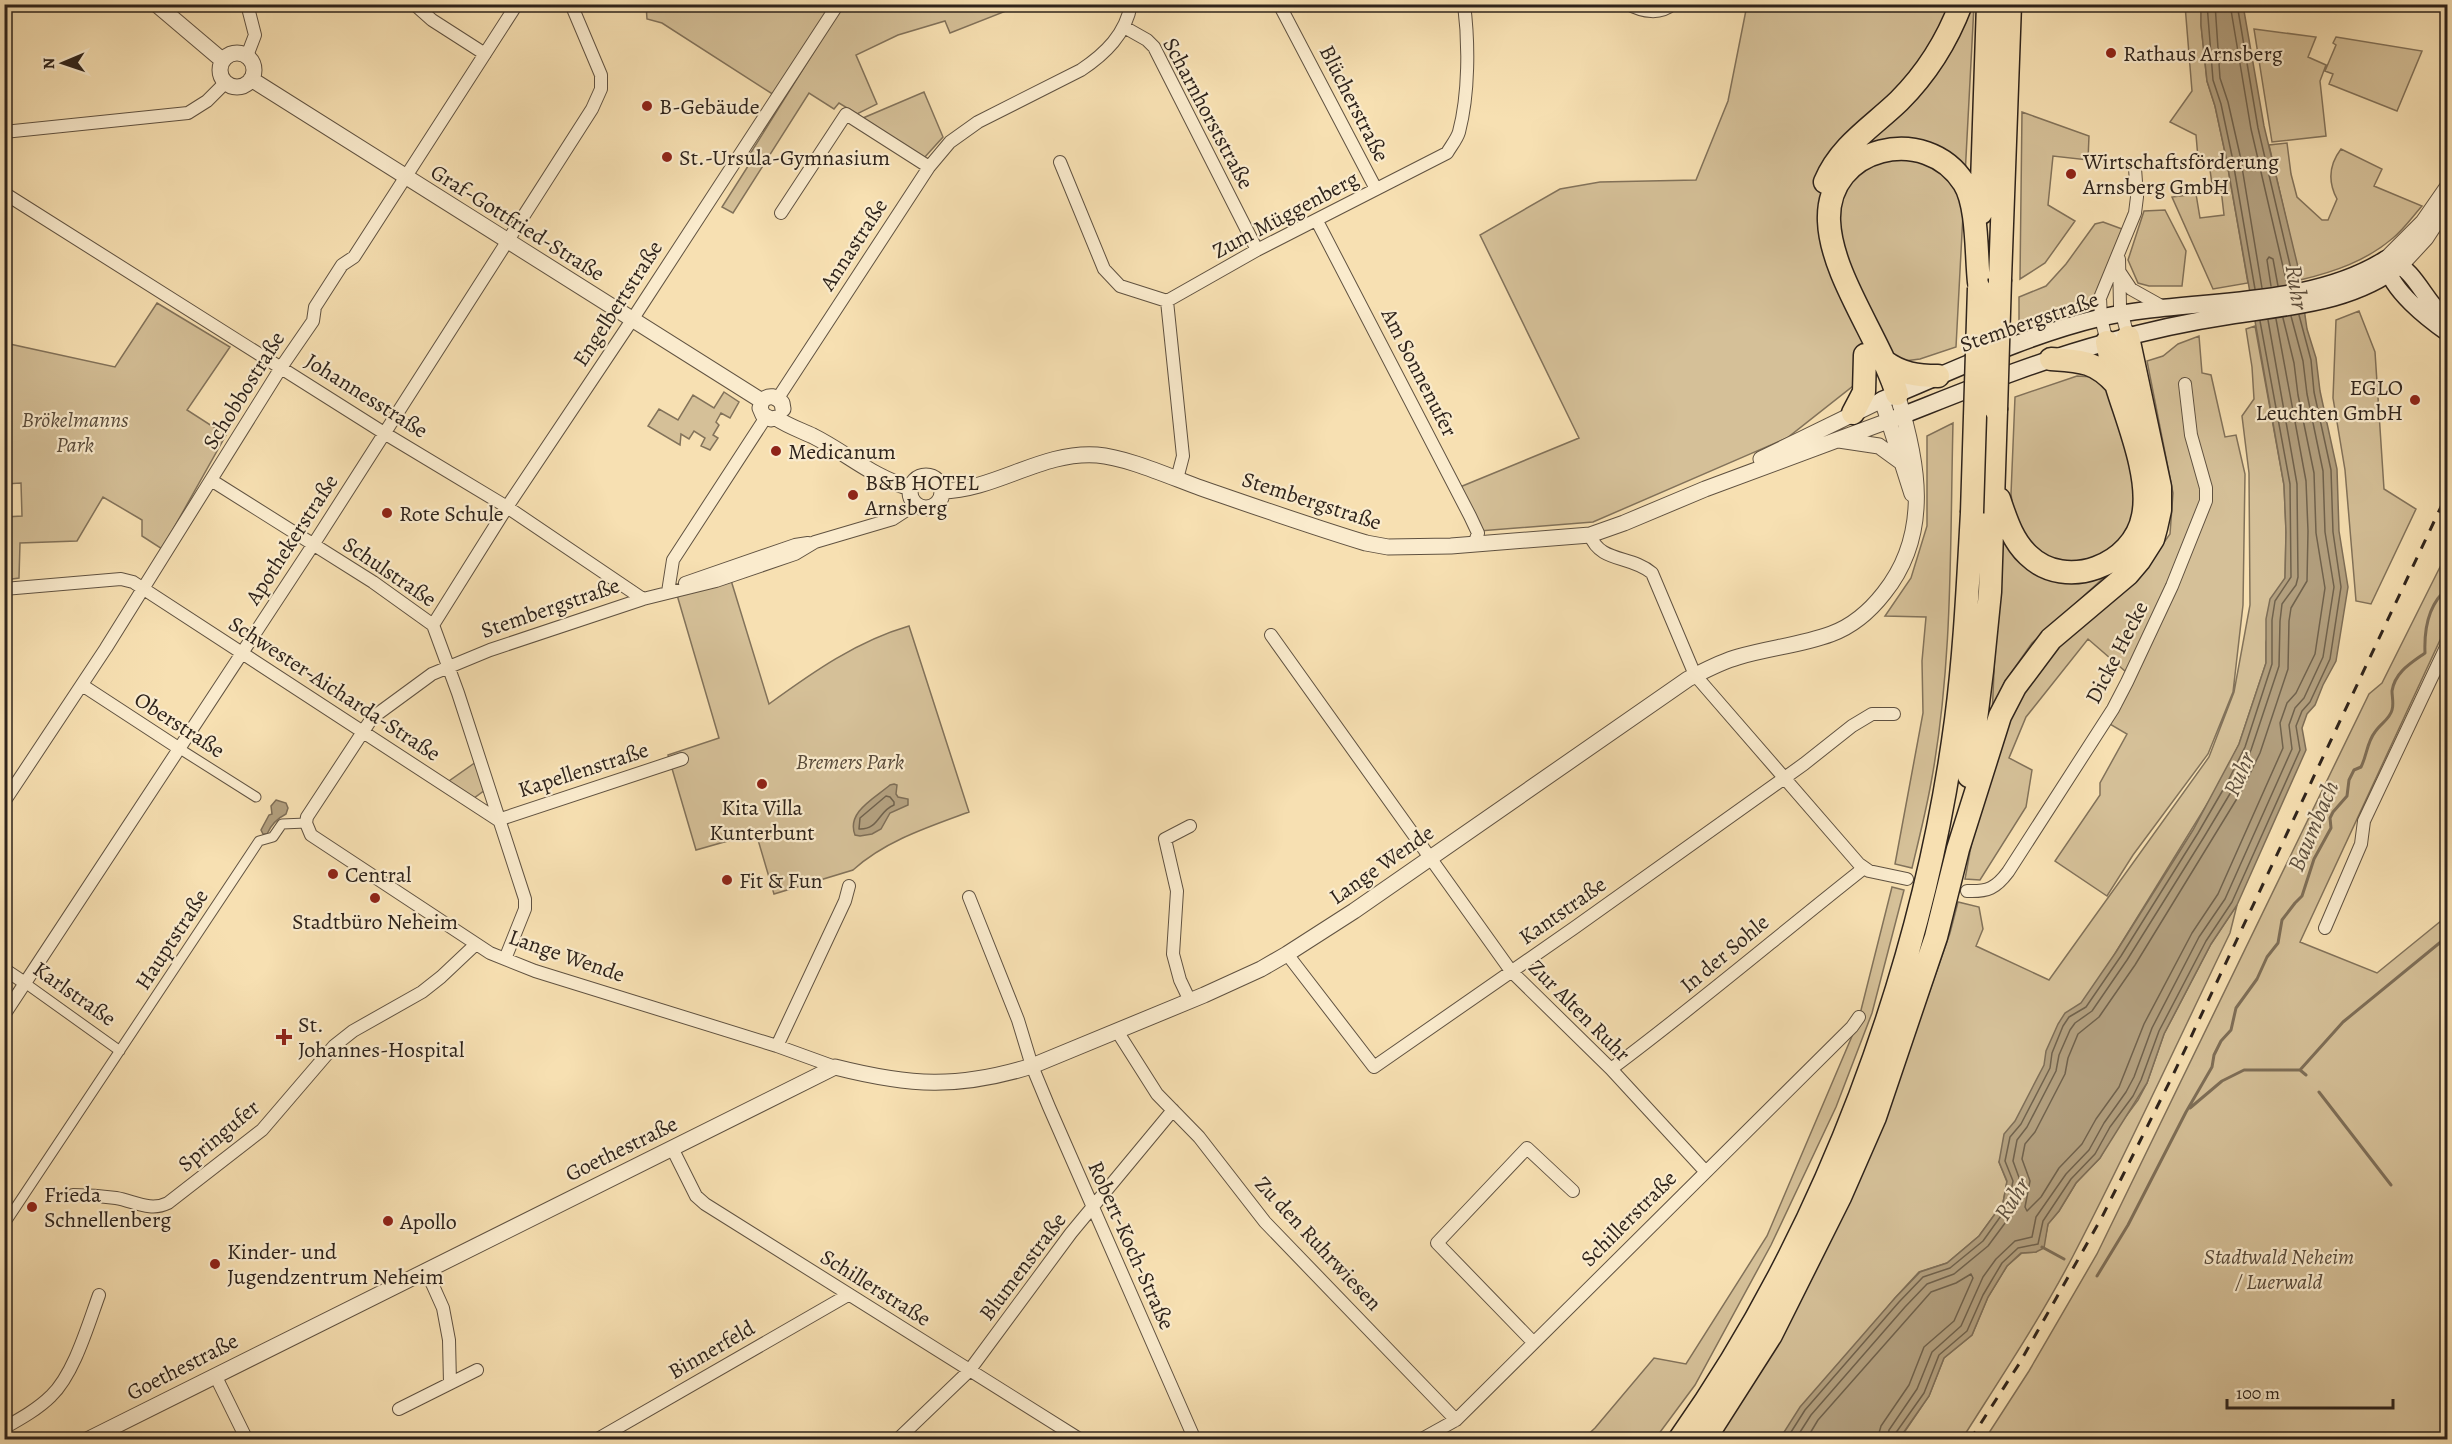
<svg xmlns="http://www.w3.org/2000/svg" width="2452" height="1444" font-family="Alegreya,serif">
<rect width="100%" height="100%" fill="#f7e0b2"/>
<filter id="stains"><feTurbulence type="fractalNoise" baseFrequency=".00333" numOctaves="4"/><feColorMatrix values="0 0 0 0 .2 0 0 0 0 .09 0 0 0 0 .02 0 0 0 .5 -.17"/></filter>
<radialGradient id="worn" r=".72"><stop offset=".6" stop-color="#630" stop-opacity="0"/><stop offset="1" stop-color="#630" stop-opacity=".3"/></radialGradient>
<!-- green -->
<path fill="#d5c098" stroke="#82725a" stroke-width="1.5" d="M646,5H833L774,95L662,23L647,19Z
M843,5H1021L950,33L945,21L898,35L856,55L877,104L857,114L839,103L834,109L809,93L733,213L722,207L750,163V154Z
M1747,5H1974L1956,347L1920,359L1897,362L1857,383L1787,438L1593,522L1479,531L1460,487L1579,438L1480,235L1560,189L1600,182L1696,180L1728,101Z
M2185,5H2201V25L2207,81L2215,106L2226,157L2248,283L2213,289L2172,197L2196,194L2200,218L2224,215L2221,189L2212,184L2210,170L2198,158L2196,135L2170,122L2192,91Z
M2254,29L2316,37L2308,57L2326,65L2320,81L2326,136L2272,142Z
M2336,37L2422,51L2397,111L2329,84L2333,74L2325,71L2336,45L2333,43Z
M924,92L943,137L924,158L863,118Z
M2022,112L2089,136L2088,160L2053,156L2048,205L2075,221L2045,263L2020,279Z
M2287,143L2291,174L2297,197L2322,220H2328L2337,199C2328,182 2328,166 2341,149L2382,169L2374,186L2422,206C2413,216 2404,229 2393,238C2366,261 2334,272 2300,280L2269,145Z
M2165,210L2186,251L2182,286H2149L2138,283L2128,260L2144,211Z
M2103,222L2122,229C2114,250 2104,290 2088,306C2071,323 2041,328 2019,336V297L2046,286L2066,264L2095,224Z
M157,303L230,347L187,410L226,435L162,549L142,536V520L103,497L77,541L20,543L19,578L5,580V517L22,516L21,483L5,484V343L115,367Z
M2359,311L2375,352L2384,489L2416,509L2371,604L2356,601L2345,470L2333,398L2336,320Z
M2255,326L2284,485L2286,531L2285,578L2266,642V663L2239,744L2222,780L2116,952L1999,1162L2007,1182L2003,1203L1979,1236L1947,1263L1919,1272L1895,1298L1779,1439L1712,1440L1890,1104L1950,933L1958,902L1979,907L1983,929L1976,946L2049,980L2209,757L2234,692L2250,605L2249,473L2242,416L2254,399L2252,367L2246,329Z
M2199,336L2202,373L2211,375L2225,437L2236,435L2245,474L2243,605L2233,692L2208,754L2133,855L2107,896L2055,861L2100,795V783L2127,734L2108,723L2126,672L2088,639L2026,717L2009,758L2032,770L2026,807L1980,880L1965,879L1976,819L2011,715L2042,661L2140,576L2170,534L2173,493L2147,361L2163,356L2178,344Z
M2077,376L2094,377L2117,400L2138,508L2118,549L2069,566L2037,554L2014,515L2011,494L2015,397Z
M724,392L739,402L730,418L721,413L716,422L719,425L713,435L718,438L710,450L701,446L705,438L694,431L689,439L681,434L680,445L648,426L659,409L678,420L693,395L714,408Z
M1953,423C1950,543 1953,665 1931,783C1926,811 1919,839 1912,868L1895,864L1923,713L1922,661L1926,617L1885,616L1911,578L1927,526V436Z
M2000,535L2032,568L2122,561L2032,643L2004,683L1992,717Z
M2447,553V625L2300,942L2377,973L2447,916V1439H1985L2029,1371L2097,1254L2369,694L2382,683Z
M730,577L769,704C813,672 857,641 909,626L969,812C928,827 885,841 853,870L774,894L756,833L696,850L668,755L719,738L677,595Z
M476,762L485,790L474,798L449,781Z
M1892,887L1904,890L1872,1013L1836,1107L1771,1245L1695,1385L1655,1439L1582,1440L1595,1428L1654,1358L1686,1364L1767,1236L1858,1022Z
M2237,905L2230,933C2178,1041 2128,1150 2073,1256C2040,1319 2000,1379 1962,1439L1899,1440L1929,1396L1944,1358L1972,1335L1988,1297L2007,1266L2022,1253L2036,1252L2045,1239L2048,1224L2059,1211L2076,1183L2100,1158L2115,1131L2138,1100L2147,1083L2164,1034L2211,944Z"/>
<!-- water -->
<path fill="#b3a07f" stroke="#7e6e57" stroke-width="1.5" d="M2201,5H2243L2264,126L2298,267L2307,329L2316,358L2320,391L2337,469L2339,531L2348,587L2336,661L2323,685L2315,705L2307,714L2302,728L2306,750L2237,905L2211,944L2164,1034L2147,1083L2100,1158L2076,1183L2059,1211L2048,1224L2044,1248L2036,1252L2021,1253L2007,1266L1988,1297L1972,1335L1944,1358L1929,1396L1899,1439L1779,1440L1800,1407L1895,1298L1920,1272L1947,1263L1979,1236L2003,1203L2007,1181L1999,1162L2004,1134L2015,1121L2044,1065L2046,1051L2058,1024L2065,1013L2081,1003L2116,952L2193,830L2239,744L2266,663V619L2270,599L2285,578L2286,532L2284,485L2226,157L2215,106L2207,81L2201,25Z
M894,784L897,785L896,794L898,797L908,799V805L890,813L881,829L872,834L860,836L855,835C846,812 875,798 890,785Z
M276,800L286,803L288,808L286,814C276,819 271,825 267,834H263L261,830L269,815L272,814L271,806Z"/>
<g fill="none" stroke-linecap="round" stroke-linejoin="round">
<!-- shore -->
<path stroke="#70624d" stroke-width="1.5" d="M2207,4L2213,80L2221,104L2232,156L2255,289
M2215,4L2220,78L2228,102L2240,155L2262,288
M2230,4L2251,129L2287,284
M2237,4L2258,128L2294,282
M2271,286L2267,260L2269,257L2273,259L2278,286
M2276,319L2306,481L2308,531L2307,581L2291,608L2289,621L2288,669L2260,753L2241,792L2135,965L2099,1017L2078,1034L2068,1058L2065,1074L2035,1132L2025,1144L2022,1159L2030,1181L2025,1207L2027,1211L2041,1197L2059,1168L2082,1144L2096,1119L2119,1087L2144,1024L2192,933L2218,894L2283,748L2280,723L2287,703L2296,693L2315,654L2325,588L2316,533L2314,473L2298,395L2294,363L2283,318
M886,796L890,797L894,802V805C878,811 879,830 859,829L860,818Z
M1786,1440L1805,1410L1899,1302L1923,1277L1950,1268L1983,1241L2008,1206L2013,1181L2005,1161L2010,1137L2021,1124L2050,1068L2052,1053L2063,1026L2069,1017L2086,1007L2121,956L2198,833L2227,783L2245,747L2272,664V620L2275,601L2291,577L2290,484L2260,321
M1795,1440L1811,1415L1905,1307L1927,1284L1954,1274L1988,1246L2014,1211L2021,1183L2013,1161L2017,1140L2027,1127L2056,1071L2059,1055L2070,1030L2075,1023L2092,1011L2127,960L2204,837L2234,787L2251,750L2279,666L2280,621L2282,604L2296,585L2298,577L2297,484L2268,320
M1806,1440L1818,1420L1931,1292L1956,1283L1971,1274L1973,1278L1954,1321L1924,1347L1909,1385L1881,1426L1877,1440
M1887,1440L1889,1430L1917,1389L1932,1352L1961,1326L1983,1277L1996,1259L2015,1241L2032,1237L2036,1217L2066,1174L2089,1150L2104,1123L2126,1092L2134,1077L2152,1028L2199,937L2225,899L2292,749L2289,725L2295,708L2304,698L2323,657L2334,587L2325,532L2323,471L2307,394L2303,361L2291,316
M1894,1440L1895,1434L1924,1393L1939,1355L1967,1331L1983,1295L2002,1263L2018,1248L2038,1244L2043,1221L2071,1179L2095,1154L2110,1127L2133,1096L2141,1080L2159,1031L2206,941L2232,902L2300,750L2296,726L2302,711L2310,702L2330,659L2341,587L2333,532L2331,470L2314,392L2311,360L2299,315"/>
<!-- stream -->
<path stroke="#7e6e57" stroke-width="3" d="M2300,1070L2343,1022L2448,936
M2319,1092L2391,1185
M2190,1108L2222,1081L2244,1070H2300L2306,1075
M2186,1112L2212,1067L2214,1055L2221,1041L2231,1030L2236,1008L2257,979L2267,957L2278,943L2282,920L2295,903L2302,896L2314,859L2331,828L2330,818L2333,812L2347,796L2349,780L2354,770L2361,767C2367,755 2367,742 2375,732C2380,724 2390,719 2392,710C2394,704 2392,697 2392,691C2395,672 2411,663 2425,653C2424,629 2428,604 2448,588
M2042,1247L2064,1259
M2097,1276L2128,1225L2186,1112"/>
<defs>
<path id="pedestrian" d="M180,749L256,797
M25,983L120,1051
M4,1225L259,841L273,837L282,824L306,823"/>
<path id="minor" d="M247,4L255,35L247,56
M414,4L432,20L485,54
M1279,4L1376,189
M1628,4C1643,12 1660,15 1673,4
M1124,27L1147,40L1154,47L1257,250
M4,132L188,113L207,101L225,83
M1060,162L1104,269L1120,286L1167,301
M4,193L384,433L507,507L643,599
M781,213L846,114L929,167
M1317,221L1470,516L1478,533L1474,545
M2119,259L2120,306L2128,337
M2119,271L2131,289L2165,308
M2107,342L2101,318L2100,298L2135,213L2137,197L2135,168
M778,398L929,167L950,142L978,122L1081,70C1105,54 1126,34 1131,4
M1177,479L1183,456L1167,301L1257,250L1447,153C1451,146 1457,139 1459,132C1469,94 1469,43 1464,4
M211,480L373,582L433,625L458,693L525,899V909L505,959
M1590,535C1600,563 1631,555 1652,573L1695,675L1859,864L1869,871L1907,879
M685,583L795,545L808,543
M4,589L121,579L133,582L498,820
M668,592L673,560L766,417
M433,625L507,507L632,320L838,4
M1271,635L1511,971L1611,1069L1705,1171
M82,685L180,749
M4,802L106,648L282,366L313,321L315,307L342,265L354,257L517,4
M498,820L682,759
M1190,826L1165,839L1177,891L1173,954L1180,980L1190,1001
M1967,891C1988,892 1996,888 2008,872L2113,709L2127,682L2172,586L2206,501V488L2191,435L2185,384
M969,897L1018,1020L1032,1066L1049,1107L1195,1440
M2325,928L2361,844L2364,821L2448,643
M1287,954L1374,1067L1574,928L1804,764L1852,726L1872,714H1894
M4,969L25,983
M4,1015L313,545L592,109L601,89V75L571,4
M1117,1031L1157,1094L1199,1137L1265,1222L1456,1420
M777,1046L845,901L849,886
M835,1067L777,1046L535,971L490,953L311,835L306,823L307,817L372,718L432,674L490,650L643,599L716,581L795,554L815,542L893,519L916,504
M1611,1069C1697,1005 1779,935 1864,868
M672,1148L696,1196L705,1204L1081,1440
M73,1195C87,1195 102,1196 116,1198C134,1201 150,1212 168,1203L262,1130L334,1046L353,1031L422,992L441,977L476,944
M426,1270L443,1308L449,1340L450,1383
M1533,1342L1437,1243L1527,1148L1573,1191
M215,1375L247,1440
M399,1409L477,1370
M4,1428C20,1419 38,1409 51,1396C74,1374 88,1325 99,1295
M596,1440L848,1295
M897,1440L969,1371L1071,1233L1173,1110
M1420,1440L1456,1420L1852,1027L1859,1017"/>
<path id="tertiary" d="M156,4L222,60
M220 70a17 17 0 1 1 34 0a17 17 0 1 1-34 0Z
M251,79L762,401
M2386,259L2423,222L2448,186
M2401,265L2426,238L2448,204
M776,418C788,426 800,430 813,436C847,453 873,478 911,488
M776,418L771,419L763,415L760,408L762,401C769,394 776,396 782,403L783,409
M1839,440L1879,446L1901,462
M1761,459L1882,400L1912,494
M910 492a16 16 0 1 1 32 0a16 16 0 1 1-32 0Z
M942,491C996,490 1042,451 1097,455C1126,457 1173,478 1201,488C1256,507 1310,526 1366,543L1388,547L1451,546L1590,535L1624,523L1705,489L1888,421
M87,1440L835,1067C910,1086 958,1089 1032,1066L1204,995L1261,969L1287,954L1354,911L1688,679C1704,671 1720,662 1738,657C1768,648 1801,645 1831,634C1853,626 1870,611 1884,593C1932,533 1918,461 1897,394"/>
<path id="secondary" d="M2392,261C2414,270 2424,298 2441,314
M2387,266C2391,290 2428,319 2448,333
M1882,400C1953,371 2024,336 2099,318C2190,297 2306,310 2386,259
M1888,421C1960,393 2033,362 2108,342C2147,331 2188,322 2228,316C2289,306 2351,304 2401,265"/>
<path id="motorway" d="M1825,182C1840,146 1872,127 1899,101C1926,74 1947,41 1961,4
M1981,213L1988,4
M2000,279L2010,4
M2051,359C2081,361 2095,361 2116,384
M1884,361C1901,374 1918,376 1938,376
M1897,394C1881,340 1831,276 1829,221C1826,146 1926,123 1964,183C1978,205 1976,255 1979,282
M1853,413L1864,392L1865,355
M1999,499C2006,519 2012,540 2028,555C2066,592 2134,565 2143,516C2151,478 2128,423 2117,387C2113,372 2110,357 2107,342
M1969,776L1982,671L1990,592L1996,410
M1679,1440C1825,1234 1923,969 1956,720C1965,651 1968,582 1972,513
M1704,1440L1771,1335L1840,1197L1875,1117L1936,937L1958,849L2000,716L2015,687L2051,639L2128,574L2139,561L2153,539L2156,528L2160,510V487L2128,337"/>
</defs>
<!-- pedestrian casing -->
<use href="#pedestrian" stroke="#605241" stroke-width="11"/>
<!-- minor casing -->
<use href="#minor" stroke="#605241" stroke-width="14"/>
<!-- tertiary casing -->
<use href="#tertiary" stroke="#605241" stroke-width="17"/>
<!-- secondary casing -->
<use href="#secondary" stroke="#2e231b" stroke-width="19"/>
<!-- motorway casing -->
<use href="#motorway" stroke="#2e231b" stroke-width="25"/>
<!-- pedestrian -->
<use href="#pedestrian" stroke="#faebcd" stroke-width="9"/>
<!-- minor -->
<use href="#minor" stroke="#faebcd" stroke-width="12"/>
<!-- tertiary -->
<use href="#tertiary" stroke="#faebcd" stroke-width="15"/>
<!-- secondary -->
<use href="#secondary" stroke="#faebcd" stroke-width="16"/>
<!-- motorway -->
<use href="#motorway" stroke="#f7e0b2" stroke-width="22"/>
<!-- rail -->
<path stroke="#2e231b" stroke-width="3" stroke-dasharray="10 10" stroke-linecap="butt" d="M1970,1440L2019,1364L2102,1217L2173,1075L2448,492"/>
<defs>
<path id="motorway-bridge" d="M1996,410L2000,279
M1972,513L1979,288"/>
</defs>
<!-- motorway-bridge casing -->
<use href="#motorway-bridge" stroke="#2e231b" stroke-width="25" stroke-linecap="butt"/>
<!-- motorway-bridge -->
<use href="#motorway-bridge" stroke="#f7e0b2" stroke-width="22"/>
</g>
<!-- markers -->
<g fill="#8f2418" stroke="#faebcd" stroke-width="2">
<circle cx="2111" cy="53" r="6"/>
<circle cx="647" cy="106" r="6"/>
<circle cx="667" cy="157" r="6"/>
<circle cx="2071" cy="174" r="6"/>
<circle cx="2415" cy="400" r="6"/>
<circle cx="776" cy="451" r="6"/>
<circle cx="853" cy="495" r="6"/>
<circle cx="387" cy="513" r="6"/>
<circle cx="762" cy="784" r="6"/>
<circle cx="333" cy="874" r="6"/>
<circle cx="727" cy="880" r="6"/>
<circle cx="375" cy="898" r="6"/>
<path d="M281 1028h6v6h6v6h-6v6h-6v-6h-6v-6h6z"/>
<circle cx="32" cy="1207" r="6"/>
<circle cx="388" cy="1221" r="6"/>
<circle cx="215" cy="1264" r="6"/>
</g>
<g text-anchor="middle" stroke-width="4.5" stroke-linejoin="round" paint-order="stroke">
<!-- poi labels -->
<g font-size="22" fill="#2e231b" stroke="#faebcd" text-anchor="start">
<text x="2123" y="61">Rathaus Arnsberg</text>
<text x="659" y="114">B-Gebäude</text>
<text x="679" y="165">St.-Ursula-Gymnasium</text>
<text x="2083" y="169">Wirtschaftsförderung<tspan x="2083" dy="25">Arnsberg GmbH</tspan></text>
<text x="2403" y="395" text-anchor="end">EGLO<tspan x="2403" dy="25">Leuchten GmbH</tspan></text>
<text x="788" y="459">Medicanum</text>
<text x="865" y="490">B&amp;B HOTEL<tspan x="865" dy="25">Arnsberg</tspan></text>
<text x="399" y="521">Rote Schule</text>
<text x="762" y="815" text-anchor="middle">Kita Villa<tspan x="762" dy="25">Kunterbunt</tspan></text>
<text x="345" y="882">Central</text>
<text x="739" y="888">Fit &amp; Fun</text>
<text x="375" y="929" text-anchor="middle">Stadtbüro Neheim</text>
<text x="298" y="1032">St.<tspan x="298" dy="25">Johannes-Hospital</tspan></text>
<text x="44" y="1202">Frieda<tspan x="44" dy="25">Schnellenberg</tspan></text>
<text x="400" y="1229">Apollo</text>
<text x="227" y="1259">Kinder- und<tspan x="227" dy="25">Jugendzentrum Neheim</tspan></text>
</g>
<!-- street labels -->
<g font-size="22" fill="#2e231b" stroke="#faebcd">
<text transform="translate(1355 103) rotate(63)" y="8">Blücherstraße</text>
<text transform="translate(1209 113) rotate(62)" y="8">Scharnhorststraße</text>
<text transform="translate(1285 214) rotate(-28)" y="8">Zum Müggenberg</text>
<text transform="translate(518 222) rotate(32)" y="8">Graf-Gottfried-Straße</text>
<text transform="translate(853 244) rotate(-57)" y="8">Annastraße</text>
<text transform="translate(617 303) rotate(-57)" y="8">Engelbertstraße</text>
<text transform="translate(2029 321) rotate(-19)" y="8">Stembergstraße</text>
<text transform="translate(1420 372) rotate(63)" y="8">Am Sonnenufer</text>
<text transform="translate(243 390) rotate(-58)" y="8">Schobbostraße</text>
<text transform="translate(367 395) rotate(32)" y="8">Johannesstraße</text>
<text transform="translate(1312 500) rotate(18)" y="8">Stembergstraße</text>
<text transform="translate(291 539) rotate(-57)" y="8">Apothekerstraße</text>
<text transform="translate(390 571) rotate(34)" y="8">Schulstraße</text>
<text transform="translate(550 607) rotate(-19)" y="8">Stembergstraße</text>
<text transform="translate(2116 652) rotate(-63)" y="8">Dicke Hecke</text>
<text transform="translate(335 688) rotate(33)" y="8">Schwester-Aicharda-Straße</text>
<text transform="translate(180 724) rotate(33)" y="8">Oberstraße</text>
<text transform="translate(583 769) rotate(-18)" y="8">Kapellenstraße</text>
<text transform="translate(1381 864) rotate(-35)" y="8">Lange Wende</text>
<text transform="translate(1562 910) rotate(-35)" y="8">Kantstraße</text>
<text transform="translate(171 939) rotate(-57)" y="8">Hauptstraße</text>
<text transform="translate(1724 953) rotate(-40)" y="8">In der Sohle</text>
<text transform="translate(567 955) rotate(19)" y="8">Lange Wende</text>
<text transform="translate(75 993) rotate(35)" y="8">Karlstraße</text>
<text transform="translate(1580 1010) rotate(45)" y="8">Zur Alten Ruhr</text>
<text transform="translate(218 1135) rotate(-40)" y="8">Springufer</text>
<text transform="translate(621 1148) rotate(-26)" y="8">Goethestraße</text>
<text transform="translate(1628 1218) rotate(-45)" y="8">Schillerstraße</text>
<text transform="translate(1319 1243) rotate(47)" y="8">Zu den Ruhrwiesen</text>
<text transform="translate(1132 1245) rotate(66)" y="8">Robert-Koch-Straße</text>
<text transform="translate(1022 1266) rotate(-53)" y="8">Blumenstraße</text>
<text transform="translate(876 1287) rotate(32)" y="8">Schillerstraße</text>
<text transform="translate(711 1349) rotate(-30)" y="8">Binnerfeld</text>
<text transform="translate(182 1366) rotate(-27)" y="8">Goethestraße</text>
</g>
<!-- park labels -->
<g font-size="22" font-style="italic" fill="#584a3a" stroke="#faebcd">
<text x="75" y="427">Brökelmanns<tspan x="75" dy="25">Park</tspan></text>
<text x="850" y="769">Bremers Park</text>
<text x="2279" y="1264">Stadtwald Neheim<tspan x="2279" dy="25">/ Luerwald</tspan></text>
</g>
<!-- water labels -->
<g font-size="24" font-style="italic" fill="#5d4f3e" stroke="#faebcd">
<text transform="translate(2297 287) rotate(81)" y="8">Ruhr</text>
<text transform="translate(2239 774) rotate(-66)" y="8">Ruhr</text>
<text transform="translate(2313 826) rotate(-67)" y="8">Baumbach</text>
<text transform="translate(2012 1199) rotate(-58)" y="8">Ruhr</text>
</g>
</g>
<!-- margin -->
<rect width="2452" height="1444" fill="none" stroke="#f7e0b2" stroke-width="24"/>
<rect x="6" y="6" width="2440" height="1432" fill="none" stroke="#2e231b" stroke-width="3"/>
<rect x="12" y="12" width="2428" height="1420" fill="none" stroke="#2e231b" stroke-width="1.5"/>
<!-- north arrow -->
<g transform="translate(63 63) rotate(268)" stroke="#faebcd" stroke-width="4.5" paint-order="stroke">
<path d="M0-4.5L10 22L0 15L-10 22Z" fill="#2e231b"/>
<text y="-9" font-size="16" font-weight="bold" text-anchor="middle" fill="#2e231b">N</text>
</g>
<!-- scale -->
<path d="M2227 1399v9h166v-9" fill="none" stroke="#2e231b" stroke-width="3"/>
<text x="2236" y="1399" font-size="18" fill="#2e231b" stroke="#faebcd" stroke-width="4.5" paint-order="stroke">100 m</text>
<rect width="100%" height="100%" filter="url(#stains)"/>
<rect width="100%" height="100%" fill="url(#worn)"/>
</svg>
